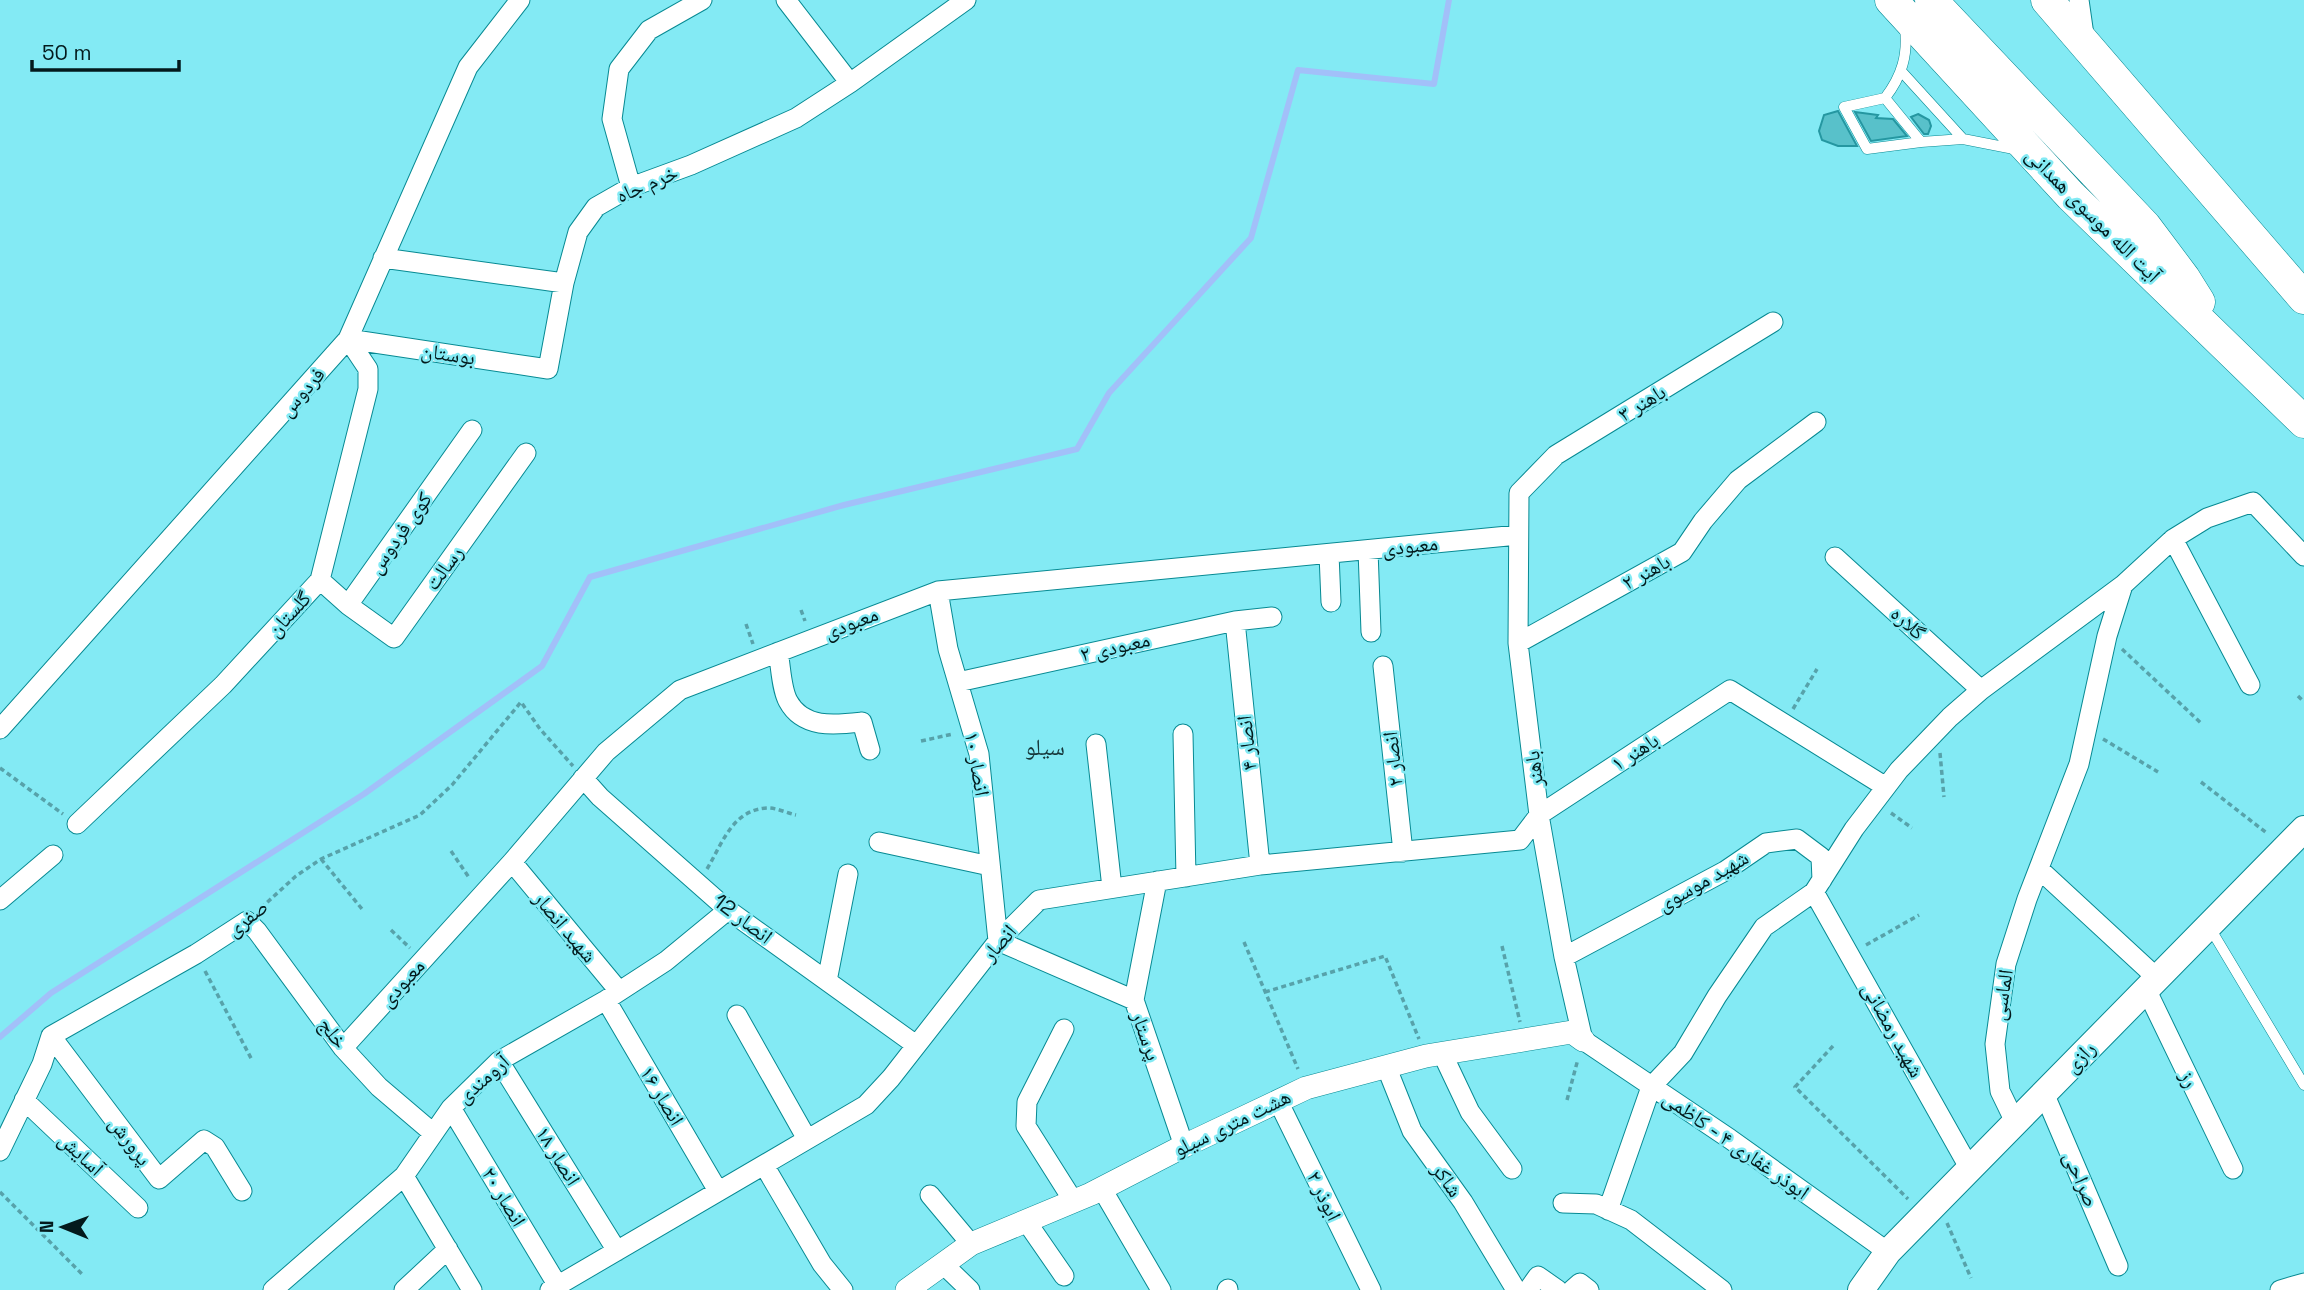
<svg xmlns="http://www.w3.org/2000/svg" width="2304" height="1290" font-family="'Space Grotesk','Noto Naskh Arabic',sans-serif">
<rect width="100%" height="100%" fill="#83eaf4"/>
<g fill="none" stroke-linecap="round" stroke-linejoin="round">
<!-- stream -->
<path stroke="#a2c0f9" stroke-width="6" d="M0,1037L51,993L364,794L542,666L590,577L844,505L1077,449L1109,393L1251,238L1298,70L1434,84L1449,0"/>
</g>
<!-- building -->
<path fill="#58c1ca" stroke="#2597a1" stroke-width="2" d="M1838,111L1857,146H1838L1822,140L1819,131L1824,115Z
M1855,112L1878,115L1876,118L1893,119L1907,136L1871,141Z
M1918,114L1929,120L1931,126L1928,134H1924L1911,117Z"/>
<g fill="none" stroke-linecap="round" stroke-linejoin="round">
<defs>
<path id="service" d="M1905,28C1908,55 1902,76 1885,98L1921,142L1963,139L2014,149
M1902,72L1963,139
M1885,98L1844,107L1867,149L1921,142
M2210,928L2304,1085"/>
<path id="minor" d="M786,0L850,83
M2079,0L2085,42
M631,187L612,119L619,69L649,30L702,0
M383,258L564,283
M1773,322L1556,455L1519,493L1518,643L1539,815L1564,957L1583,1040L1730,1139L1888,1252
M348,339L548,369L564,283L578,232L596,207L631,187L691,165L796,118L850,83L966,0
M2173,539L2250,685
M1368,550L1371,632
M1329,554L1331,602
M1835,557L1981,690
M320,580L348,605L472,430
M938,591L948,649L979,754L998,941
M348,605L394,638L526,453
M1235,621L1260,865
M1518,643L1682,552L1703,521L1738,480L1816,422
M778,652C781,666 781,688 788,701C803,729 835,725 862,722L870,750
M1383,666L1403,852
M958,682L1235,621L1272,617
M0,729L348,339L468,67L520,0
M1183,734L1186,877
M1096,744L1112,888
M583,778L600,797L728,910L916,1045
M77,824L223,685L320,580L368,389V369L348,339
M879,842L990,866
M512,862L619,991
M2039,869L2157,978
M1157,881L1134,1000L1184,1146
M1814,892L1970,1169
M0,900L53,855
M998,941L1134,1000
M1564,957L1725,871L1766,843L1797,839L1821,857L1822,880
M827,981L848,874
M2146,989L2233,1169
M606,1000L718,1191
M737,1015L807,1139
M1064,1029L1027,1102L1026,1126L1074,1202
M51,1036L159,1179L204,1140L215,1147L242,1191
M343,1048L512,862L606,752L680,690L938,591L1518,535
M1442,1053L1470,1112L1512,1169
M499,1061L617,1251
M1386,1066L1412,1131L1463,1202L1516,1290
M2044,1093L2118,1266
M24,1100L138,1208
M1278,1101L1371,1290
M451,1108L558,1286
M2015,1122L2000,1091L1995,1044L2006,964L2027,899L2079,764L2107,636L2123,585L2173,539L2207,518L2253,502L2304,556
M0,1151L42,1064L51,1036L196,954L247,921L257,931L343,1048L379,1087L433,1133
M764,1165L822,1264L843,1290
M404,1176L472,1290
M1102,1189L1161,1290
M930,1195L971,1244
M1563,1203L1596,1204L1631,1220L1722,1290
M1608,1210L1651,1087L1683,1053L1717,996L1764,927L1814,892L1854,829L1899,770L1950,717L1981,690L2123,585
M1026,1221L1064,1276
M943,1264L970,1290
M273,1290L404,1176L451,1108L499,1061L606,1000L666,961L728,910
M404,1290L448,1249
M550,1290L866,1105L891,1078L998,941L1039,900L1260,865L1520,840L1539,815L1730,690L1886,787
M1227,1290L1228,1289
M1528,1290L1538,1276L1558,1290
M1572,1290L1580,1283L1589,1290
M2280,1290L2304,1283"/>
<path id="tertiary" d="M907,1290L971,1244L1091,1194L1184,1146L1306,1088L1426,1056L1572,1032L1583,1040"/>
<path id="secondary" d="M1861,1290L1888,1252L2304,829"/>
<path id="trunk" d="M1891,0L2071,196L2304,422
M1931,0L2145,226L2184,278L2199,302
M2047,0L2304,298"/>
</defs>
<!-- service casing -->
<use href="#service" stroke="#078a93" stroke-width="11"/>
<!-- minor casing -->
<use href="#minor" stroke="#078a93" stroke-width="21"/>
<!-- tertiary casing -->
<use href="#tertiary" stroke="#078a93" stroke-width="24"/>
<!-- secondary casing -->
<use href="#secondary" stroke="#078a93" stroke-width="28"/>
<!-- trunk casing -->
<use href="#trunk" stroke="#078a93" stroke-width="33"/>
<!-- path -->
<path stroke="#57a2aa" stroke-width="3.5" stroke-dasharray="5 3.5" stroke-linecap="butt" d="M801,610L805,621
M746,624L753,644
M2122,649L2202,724
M2298,696L2304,702
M1793,709L1817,669
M2103,739L2158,772
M921,741L953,734
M1940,753L1944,797
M0,768L63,814
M2201,782L2268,834
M1891,813L1912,828
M451,851L470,879
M321,859L362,909
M707,869C723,842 733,809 768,808C777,808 787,813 796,815
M261,908L296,876L321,859L420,815L452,785L521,702L540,729L573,766
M391,930L410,948
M1244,942L1298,1069
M1866,945L1919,915
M1502,946L1520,1022
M205,971L252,1060
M1265,992L1385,956L1419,1039
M1833,1046L1795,1087L1908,1199
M1567,1100L1578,1059
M0,1192L83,1275
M1947,1223L1971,1278"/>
<!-- service -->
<use href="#service" stroke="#fff" stroke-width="10"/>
<!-- minor -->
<use href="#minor" stroke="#fff" stroke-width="19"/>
<!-- tertiary -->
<use href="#tertiary" stroke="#fff" stroke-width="23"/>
<!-- secondary -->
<use href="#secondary" stroke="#fff" stroke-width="26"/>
<!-- trunk -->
<use href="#trunk" stroke="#fff" stroke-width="32"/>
</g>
<g text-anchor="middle" stroke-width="5" stroke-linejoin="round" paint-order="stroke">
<!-- street labels -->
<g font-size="21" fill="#031a1c" stroke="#83eaf4">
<text transform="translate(647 184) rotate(-23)" y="7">خرم جاه</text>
<text transform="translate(2093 215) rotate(45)" y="7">آیت الله موسوی همدانی</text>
<text transform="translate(448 354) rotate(8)" y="7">بوستان</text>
<text transform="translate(302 392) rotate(-49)" y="7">فردوس</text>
<text transform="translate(1642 403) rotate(-31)" y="7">باهنر ۳</text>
<text transform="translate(400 533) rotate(-55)" y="7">کوی فردوس</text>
<text transform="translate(1410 546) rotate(-6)" y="7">معبودی</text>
<text transform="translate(444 568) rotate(-54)" y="7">رسالت</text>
<text transform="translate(1646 572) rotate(-29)" y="7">باهنر ۲</text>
<text transform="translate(289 614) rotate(-47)" y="7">گلستان</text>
<text transform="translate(851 623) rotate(-21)" y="7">معبودی</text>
<text transform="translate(1908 623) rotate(42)" y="7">گلاره</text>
<text transform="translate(1115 647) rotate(-13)" y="7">معبودی ۲</text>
<text transform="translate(1247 743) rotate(-96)" y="7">انصار ۴</text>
<text transform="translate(1635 752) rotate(-33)" y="7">باهنر ۱</text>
<text transform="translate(1393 759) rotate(-96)" y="7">انصار ۲</text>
<text transform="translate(977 764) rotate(80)" y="7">انصار ۱۰</text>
<text transform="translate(1534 769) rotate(-97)" y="7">باهنر</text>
<text transform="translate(1703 881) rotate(-30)" y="7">شهید موسوی</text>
<text transform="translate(247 918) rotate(-38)" y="7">صفری</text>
<text transform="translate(743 919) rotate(37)" y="7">انصار 12</text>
<text transform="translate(565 927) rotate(50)" y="7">شهید انصار</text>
<text transform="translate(999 943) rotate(-49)" y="7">انصار</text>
<text transform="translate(402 983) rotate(-48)" y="7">معبودی</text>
<text transform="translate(2002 995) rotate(-81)" y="7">الماسی</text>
<text transform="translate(1893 1030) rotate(61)" y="7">شهید رمضانی</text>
<text transform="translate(333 1033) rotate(53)" y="7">خلج</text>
<text transform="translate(1146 1036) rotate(71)" y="7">پرستار</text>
<text transform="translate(2080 1057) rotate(-46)" y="7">رازی</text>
<text transform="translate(483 1079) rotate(-41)" y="7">آرومندی</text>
<text transform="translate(2189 1079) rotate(64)" y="7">رز</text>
<text transform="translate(662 1096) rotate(59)" y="7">انصار ۱۶</text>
<text transform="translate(1232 1123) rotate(-26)" y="7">هشت متری سیلو</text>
<text transform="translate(130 1141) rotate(53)" y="7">پرورش</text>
<text transform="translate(1736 1145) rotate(35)" y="7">ابوذر غفاری ۴ - کاظمی</text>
<text transform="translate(81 1154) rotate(43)" y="7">آسایش</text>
<text transform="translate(558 1156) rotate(58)" y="7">انصار ۱۸</text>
<text transform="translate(2081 1179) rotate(67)" y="7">صراحی</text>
<text transform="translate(1447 1180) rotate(55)" y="7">شاکر</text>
<text transform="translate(1324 1196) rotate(64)" y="7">ابوذر ۲</text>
<text transform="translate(504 1197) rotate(59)" y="7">انصار ۲۰</text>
</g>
<!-- neighbourhood labels -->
<g font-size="23" fill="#17383b" stroke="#83eaf4">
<text x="1045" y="755">سیلو</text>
</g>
</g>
<!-- north arrow -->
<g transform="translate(63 1227) rotate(271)" stroke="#83eaf4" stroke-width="5" paint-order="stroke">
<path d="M0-5L12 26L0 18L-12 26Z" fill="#031a1c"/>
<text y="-10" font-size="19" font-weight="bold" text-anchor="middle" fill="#031a1c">N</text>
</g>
<!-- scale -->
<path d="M32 60v10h147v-10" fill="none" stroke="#031a1c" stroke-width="3.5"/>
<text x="42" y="60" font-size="21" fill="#031a1c" stroke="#83eaf4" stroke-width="5" paint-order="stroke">50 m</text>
</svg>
